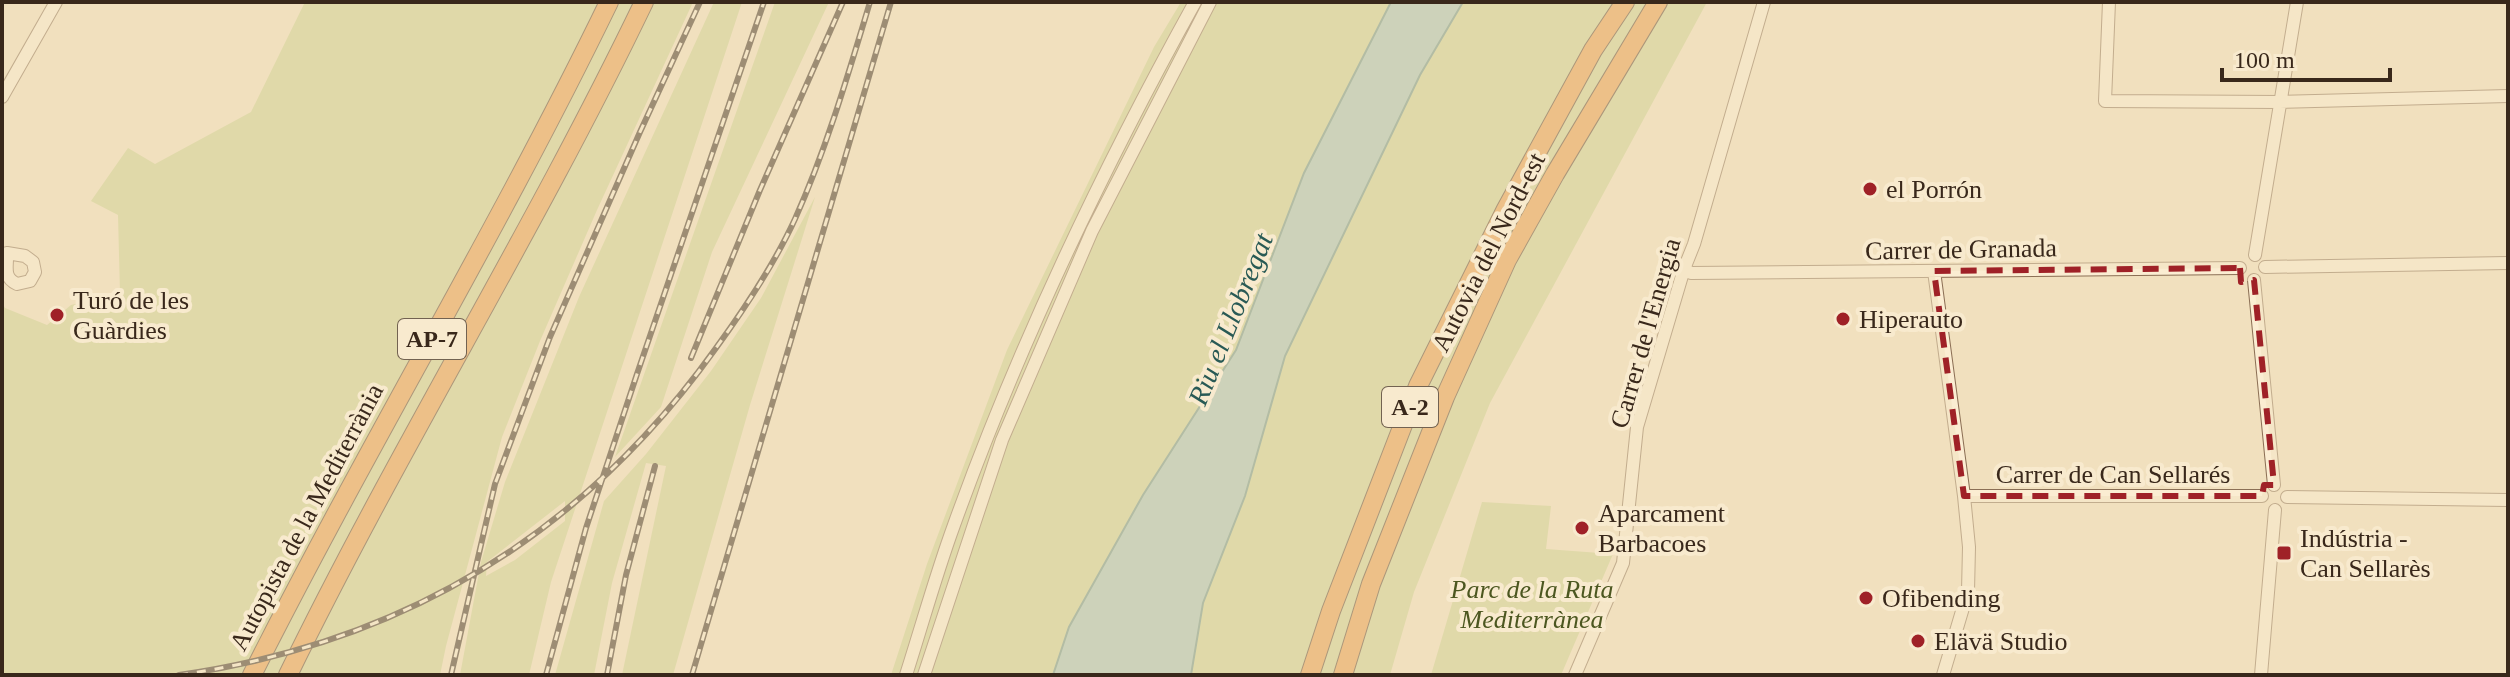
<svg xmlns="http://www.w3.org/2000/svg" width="2510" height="677" font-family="'Times New Roman',serif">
<rect width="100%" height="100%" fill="#f1e0be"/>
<!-- green -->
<path fill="#ccd091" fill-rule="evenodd" d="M305,2H693L597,210L540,341L502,437L446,646L440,675H2V303L5,308L47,325L71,305L120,293L118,215L91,201L128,148L155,164L251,112Z
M714,2H742L551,582L529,675H460L481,562L505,482L579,297ZM565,501V521L515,560L486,576L487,562Z
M775,2H829L712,252L661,407L615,457Z
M1181,2H1391L1304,173L1236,350L1143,495L1069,627L1053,675H891L927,564L1007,350L1154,47Z
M1463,2H1707L1490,403L1414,592L1390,675H1191L1203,603L1245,496L1285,356L1420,75Z
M815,197L750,405L673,675H622L666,466L646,463L612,583L594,675H555L604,501L646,454L711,371L761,298Z
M1482,502L1551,506L1546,549L1613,554L1561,675H1431Z"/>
<!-- water -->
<path fill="#a2c2b7" stroke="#689185" stroke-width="2" d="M1391,2H1463L1420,75L1285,356L1245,496L1203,603L1191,675H1053L1069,627L1143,495L1236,350L1304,173Z"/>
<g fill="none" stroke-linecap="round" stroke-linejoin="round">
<defs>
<path id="minor" d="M2109,2L2105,101L2280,102L2508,96
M2,97L56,2
M7,253L25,256L33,262L35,272L30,281L17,284C2,277 8,266 7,253Z
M2255,255L2297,2
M2265,267L2508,263
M1684,269L1691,273L2240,268
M1934,271L1964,496L1969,547L1968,591L1943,675
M2254,280L2274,485
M1964,496H2262
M2287,497L2508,500
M906,675C922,625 936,574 954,525C1019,344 1102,170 1195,2
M924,675L1002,440L1092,231L1210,2
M1575,675L1623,563L1637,427L1684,269L1694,244L1764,2
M2261,675L2275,510"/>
<path id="highway" d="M252,675C366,448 498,231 609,2
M288,675C399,447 534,231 644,2
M1310,675L1331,611L1418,386L1506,209L1593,50L1625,2
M1343,675L1371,584L1445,397L1507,260L1555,174L1658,2"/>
</defs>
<!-- minor casing -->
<use href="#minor" stroke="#8b6f55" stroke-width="14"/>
<!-- highway casing -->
<use href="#highway" stroke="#583e2a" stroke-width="20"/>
<!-- minor -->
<use href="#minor" stroke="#fbedd2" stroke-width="12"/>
<!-- highway -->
<use href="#highway" stroke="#e89a47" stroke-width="18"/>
<defs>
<path id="rail" d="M691,358L760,190L843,2
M179,675C404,643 584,533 716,348C745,308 774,265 795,219C826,150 848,75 870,2
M451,675L495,484L550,337L640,132L700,2
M546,675L586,528L637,374L764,2
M607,675L626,575L655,466
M692,675L891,2"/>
</defs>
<!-- rail casing -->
<use href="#rail" stroke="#39281b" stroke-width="6"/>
<!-- rail -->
<use href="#rail" stroke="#f8eace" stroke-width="3" stroke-dasharray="9" stroke-linecap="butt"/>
</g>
<!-- marked area -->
<path d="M0 0H2510V677H0ZM2240,268L2241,282L2254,280L2274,485H2264L2262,496H1964L1934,271Z" fill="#f1e0be" fill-opacity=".55" fill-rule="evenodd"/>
<path fill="none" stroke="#9f2127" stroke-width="6" stroke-dasharray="16 10" stroke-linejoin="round" d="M2240,268L2241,282L2254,280L2274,485H2264L2262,496H1964L1934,271Z"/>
<!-- markers -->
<g fill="#9f2127" stroke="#f8eace" stroke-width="3">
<circle cx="1870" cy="189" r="8"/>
<circle cx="57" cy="315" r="8"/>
<circle cx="1843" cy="319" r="8"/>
<circle cx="1582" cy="528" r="8"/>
<rect x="2276" y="545" width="16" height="16" rx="4"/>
<circle cx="1866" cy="598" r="8"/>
<circle cx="1918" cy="641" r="8"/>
</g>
<g text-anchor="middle" stroke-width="8" stroke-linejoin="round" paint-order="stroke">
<!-- shield labels -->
<g fill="#f8eace" stroke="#726251" stroke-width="2">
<rect x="398" y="319" width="68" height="40" rx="6"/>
<rect x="1382" y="387" width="56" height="40" rx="6"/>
</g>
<g font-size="24" font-weight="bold" fill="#39281b">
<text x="432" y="347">AP-7</text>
<text x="1410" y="415">A-2</text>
</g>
<!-- poi labels -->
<g font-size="26" fill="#39281b" stroke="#f8eace" text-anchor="start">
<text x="1886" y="198">el Porrón</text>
<text x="73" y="309">Turó de les<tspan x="73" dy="30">Guàrdies</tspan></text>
<text x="1859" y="328">Hiperauto</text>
<text x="1598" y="522">Aparcament<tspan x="1598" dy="30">Barbacoes</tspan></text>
<text x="2300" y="547">Indústria -<tspan x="2300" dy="30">Can Sellarès</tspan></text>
<text x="1882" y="607">Ofibending</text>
<text x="1934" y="650">Elävä Studio</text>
</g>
<!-- street labels -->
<g font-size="26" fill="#39281b" stroke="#f8eace">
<text transform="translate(1961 249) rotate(-1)" y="9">Carrer de Granada</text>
<text transform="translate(1488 252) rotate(-63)" y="9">Autovia del Nord-est</text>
<text transform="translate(1645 333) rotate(-74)" y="9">Carrer de l'Energia</text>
<text x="2113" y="483">Carrer de Can Sellarés</text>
<text transform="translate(306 517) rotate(-62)" y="9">Autopista de la Mediterrània</text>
</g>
<!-- park labels -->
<g font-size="26" font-style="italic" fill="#4c5720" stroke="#f8eace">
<text x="1532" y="598">Parc de la Ruta<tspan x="1532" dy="30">Mediterrànea</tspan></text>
</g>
<!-- water labels -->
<g font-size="28" font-style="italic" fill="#295a55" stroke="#f8eace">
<text transform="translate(1230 319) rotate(-68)" y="10">Riu el Llobregat</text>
</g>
</g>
<!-- border -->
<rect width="2510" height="677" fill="none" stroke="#39281b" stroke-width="8"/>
<!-- scale -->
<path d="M2222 68v12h168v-12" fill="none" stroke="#39281b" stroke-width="4"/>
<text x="2234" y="68" font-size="24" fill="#39281b" stroke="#f8eace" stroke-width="6" paint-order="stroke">100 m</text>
</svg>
